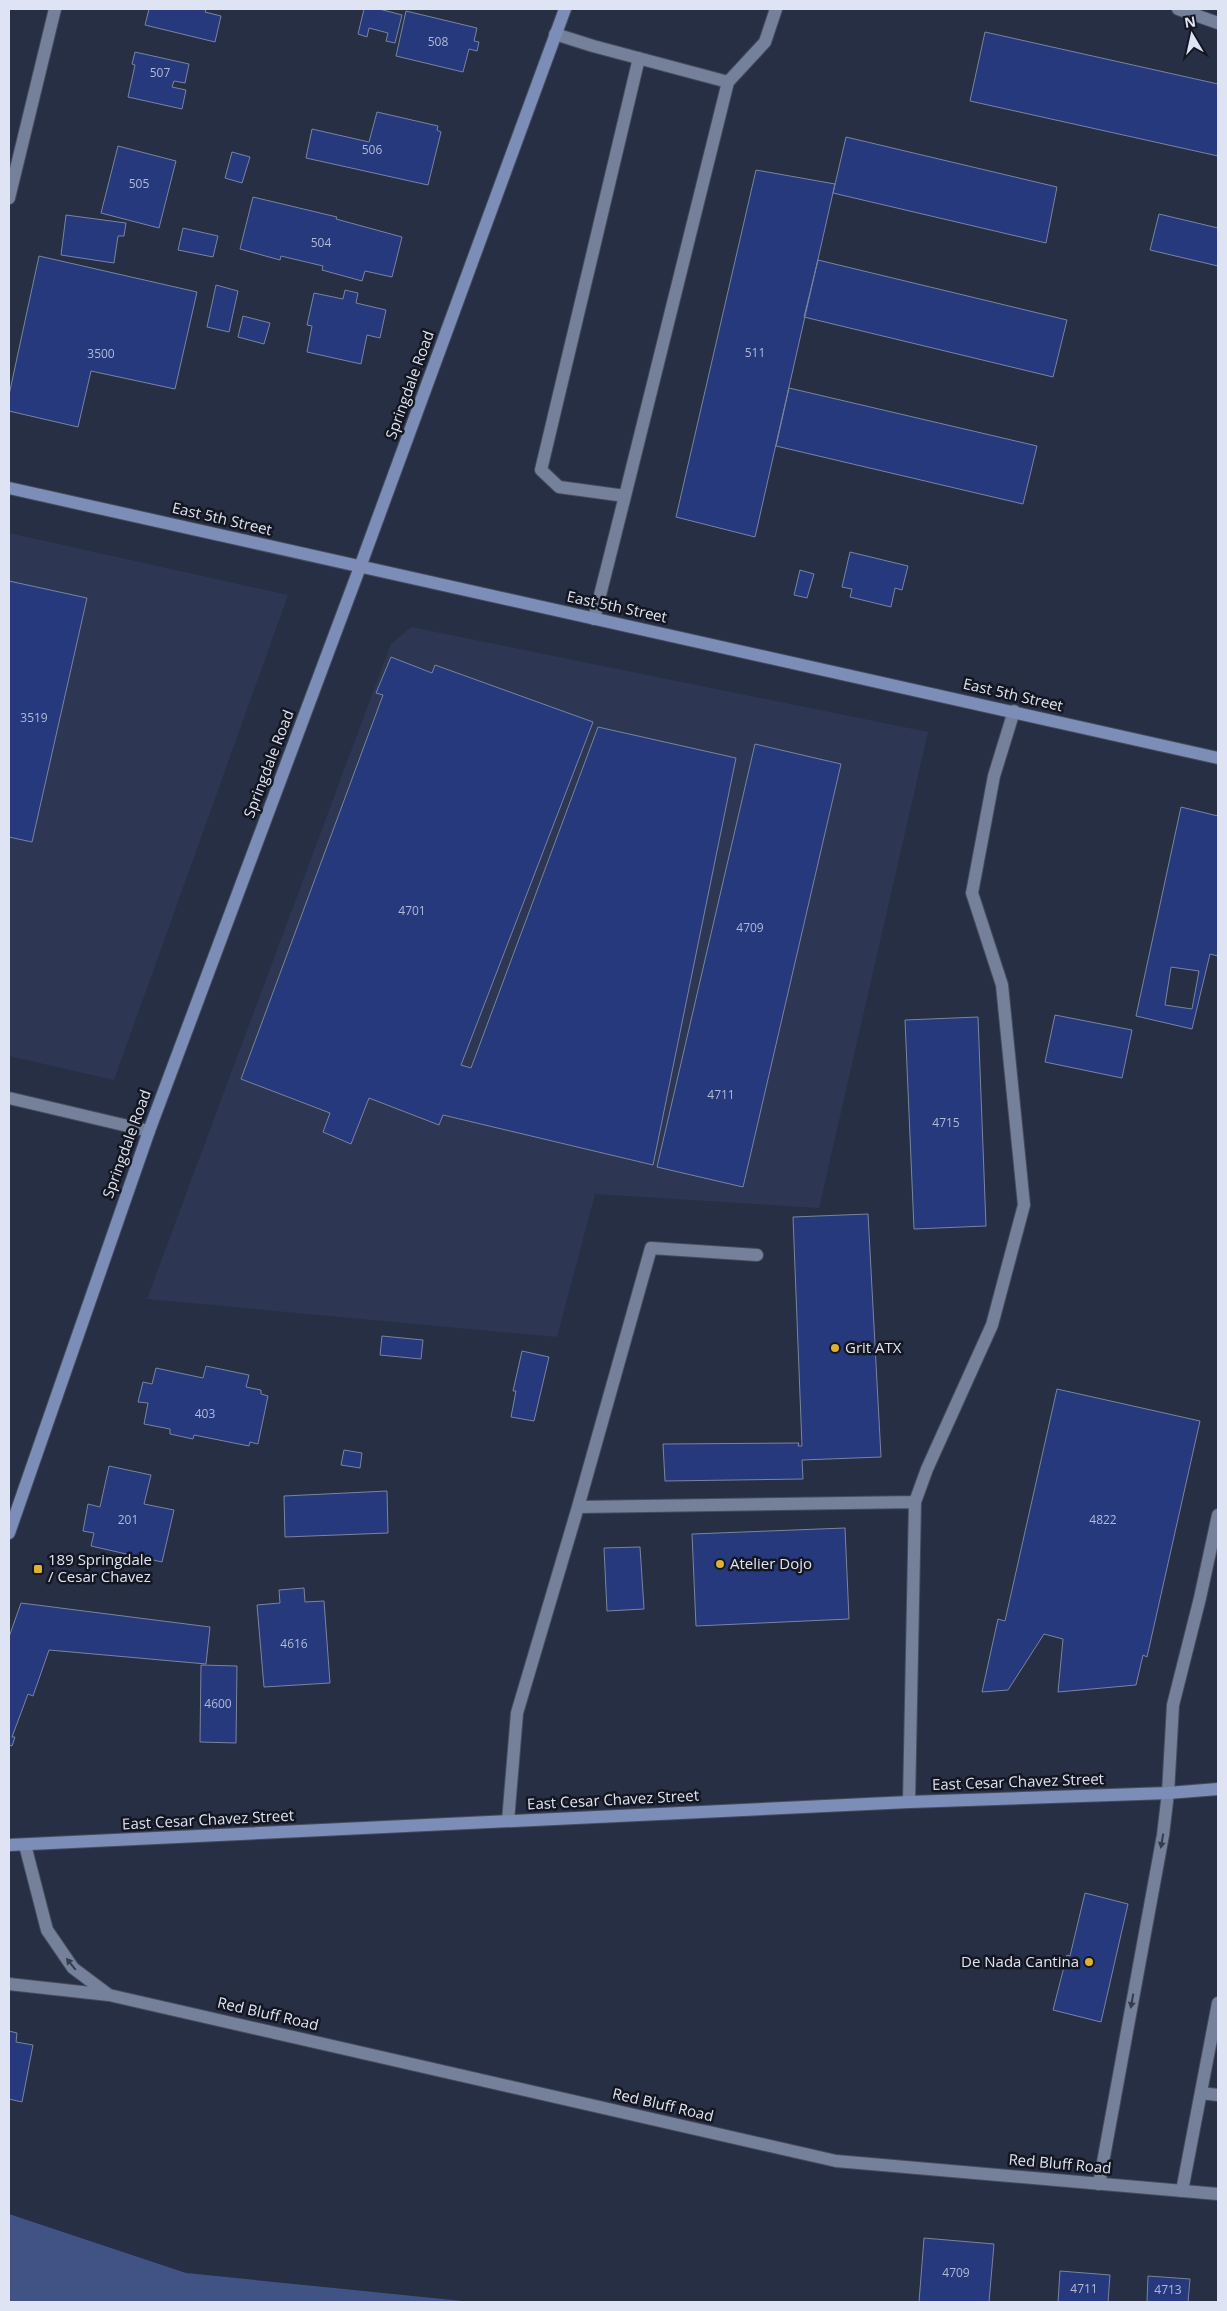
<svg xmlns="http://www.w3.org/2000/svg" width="1227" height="2311" font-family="'Open Sans',sans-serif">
<rect width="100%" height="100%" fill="#272f45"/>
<!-- built -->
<path fill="#2d3754" d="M9,533L288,595L114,1080L9,1056Z
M411,627L928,732L819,1208L595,1194L557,1337L147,1299L391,644Z"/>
<!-- green -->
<path fill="#415385" d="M9,2214L186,2273L472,2302H9Z"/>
<!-- building -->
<path fill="#26397d" stroke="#79849e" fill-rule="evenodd" d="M149,9H206L205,12L221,16L215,42L145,25Z
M364,9H379L402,15L395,43L386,41L388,33L369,28L367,37L358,34Z
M406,11L477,28L474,41L479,42L477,51L469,49L463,72L396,56Z
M985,32L1218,84V156L970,101Z
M135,52L189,64L185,83L174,81L172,87L186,90L182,109L128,97L135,65L132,64Z
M377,112L438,126L437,130L441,132L428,185L306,158L312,129L369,142Z
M846,137L1057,187L1046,243L833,193Z
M118,146L176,161L159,228L101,213Z
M232,152L250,157L242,183L225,178Z
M756,170L835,184L755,537L676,517Z
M253,197L337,217L336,219L402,237L392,277L365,271L362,281L322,270L323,266L281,256L280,260L240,249Z
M1159,214L1218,228V266L1150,250Z
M66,215L126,223L124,236H118L114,263L61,255Z
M183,228L218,236L213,257L178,250Z
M39,256L197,292L175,389L91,371L78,427L9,411V395Z
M818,260L1067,320L1053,377L804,317Z
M216,285L238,291L229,332L207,327Z
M345,290L358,293L356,303L386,310L380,338L367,335L361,364L307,352L312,326L307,325L314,293L343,299Z
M243,316L270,323L264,344L238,337Z
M789,388L1037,446L1023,504L776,446Z
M850,552L908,566L902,590L895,588L891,607L850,597L852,589L842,587Z
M800,570L814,574L807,598L794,595Z
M9,581L87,598L32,842L9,837Z
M391,657L432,673L435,665L593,722L461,1065L471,1068L598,727L736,758L653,1165L443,1115L439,1125L369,1098L351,1144L323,1132L330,1113L241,1079L383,695L376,693Z
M755,744L841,764L743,1187L657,1167Z
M1181,807L1218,816V956L1210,954L1192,1029L1136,1016ZM1171,967L1199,971L1192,1009L1165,1005Z
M1055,1015L1132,1030L1122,1078L1045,1062Z
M978,1017L986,1226L914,1229L905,1020Z
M868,1214L881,1457L802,1460L803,1479L665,1481L663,1444L799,1443L798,1446H802L793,1217Z
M382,1336L423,1340L421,1359L380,1355Z
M522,1351L549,1357L534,1421L511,1417L516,1391H513Z
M206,1366L249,1375L246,1387L261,1390V1394L268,1396L258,1444L250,1442L249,1446L194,1435L193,1439L170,1434V1429L144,1424L148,1403L138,1402L143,1382L152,1384L156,1368L203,1378Z
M1057,1389L1200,1421L1147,1657L1143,1655L1136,1685L1058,1692L1063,1639L1044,1634L1008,1690L982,1692L998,1619L1005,1621Z
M344,1450L362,1453L360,1468L341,1465Z
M109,1466L151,1475L144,1504L174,1510L162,1562L91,1546L94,1533L83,1531L88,1504L100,1507Z
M387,1491L388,1533L285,1537L284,1496Z
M845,1528L849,1619L696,1626L692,1534Z
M640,1547L644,1609L607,1611L604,1548Z
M304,1588L305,1602L324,1601L330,1683L264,1687L257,1605L280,1603L279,1590Z
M21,1603L210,1627L206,1664L49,1650L33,1696L28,1694L12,1737H15L12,1746L9,1745V1637Z
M201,1665L237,1666L236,1743L200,1742Z
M1085,1893L1128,1904L1101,2022L1053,2010L1067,1955L1070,1956Z
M9,2031L17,2033L16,2042L33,2045L22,2102L9,2099Z
M924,2238L994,2244L989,2302H919Z
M1060,2271L1110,2275L1108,2302H1058Z
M1148,2276L1190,2279L1188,2302H1147Z"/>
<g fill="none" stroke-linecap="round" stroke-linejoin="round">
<defs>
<path id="lane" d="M1178,9L1218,23
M555,34L593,46L728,82L625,496L559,487L541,470L639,58
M728,82L765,42L776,9
M594,619L625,496
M578,1507L651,1248L757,1255
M909,1802L915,1502L927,1469L992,1325L1024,1205L1002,985L972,893L994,776L1014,711
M508,1821L517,1713L578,1507L915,1502
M1201,2093L1218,2095
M1099,2184L1163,1835L1168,1793L1173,1705L1200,1598L1218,1515
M1182,2191L1218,2003"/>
<path id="street" d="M9,198L55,9
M9,1098L149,1131
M25,1845L47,1930L73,1968L109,1995
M9,1984L109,1995L836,2161L1218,2194"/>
<path id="secondary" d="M9,488L1218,758
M9,1533L149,1131L360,567L565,9
M9,1845L909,1802L1168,1793L1218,1789"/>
</defs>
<!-- lane casing -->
<use href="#lane" stroke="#464c5f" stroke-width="14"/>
<!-- street casing -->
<use href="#street" stroke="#464c5f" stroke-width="14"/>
<!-- secondary casing -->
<use href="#secondary" stroke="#464c5f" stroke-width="14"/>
<!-- lane -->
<use href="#lane" stroke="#75809a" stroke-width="12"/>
<!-- street -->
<use href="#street" stroke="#75809a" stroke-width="12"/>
<!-- secondary -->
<use href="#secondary" stroke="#7c8db8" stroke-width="12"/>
</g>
<!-- one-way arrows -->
<defs><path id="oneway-solid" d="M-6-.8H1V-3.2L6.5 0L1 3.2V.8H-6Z" transform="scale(1.25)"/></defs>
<g fill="#363c4b">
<use href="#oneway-solid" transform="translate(1162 1841) rotate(100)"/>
<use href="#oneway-solid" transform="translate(71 1964) rotate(-129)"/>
<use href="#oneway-solid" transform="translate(1132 2001) rotate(100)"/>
</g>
<!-- markers -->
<g fill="#ddb133" stroke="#141721" stroke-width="2">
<circle cx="835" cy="1348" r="5"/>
<circle cx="720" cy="1564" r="5"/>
<rect x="33" y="1564" width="10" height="10" rx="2.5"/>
<circle cx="1089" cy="1962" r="5"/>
</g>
<g text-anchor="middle" stroke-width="5" stroke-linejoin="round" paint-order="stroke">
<!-- number labels -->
<g font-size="12" fill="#b0b9d6">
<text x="438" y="46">508</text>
<text x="160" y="77">507</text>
<text x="372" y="154">506</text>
<text x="139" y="188">505</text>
<text x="321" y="247">504</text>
<text x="755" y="357">511</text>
<text x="101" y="358">3500</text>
<text x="34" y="722">3519</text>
<text x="412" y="915">4701</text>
<text x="750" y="932">4709</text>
<text x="721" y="1099">4711</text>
<text x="946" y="1127">4715</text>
<text x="205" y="1418">403</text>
<text x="128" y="1524">201</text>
<text x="1103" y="1524">4822</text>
<text x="294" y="1648">4616</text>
<text x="218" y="1708">4600</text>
<text x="956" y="2277">4709</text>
<text x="1084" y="2293">4711</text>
<text x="1168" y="2294">4713</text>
</g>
<!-- street labels -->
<g font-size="15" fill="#dee4f3" stroke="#141721">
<text transform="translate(410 385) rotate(-70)" y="5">Springdale Road</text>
<text transform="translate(222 519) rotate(13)" y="5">East 5th Street</text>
<text transform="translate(617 607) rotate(12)" y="5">East 5th Street</text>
<text transform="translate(1013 695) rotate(13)" y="5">East 5th Street</text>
<text transform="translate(269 764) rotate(-69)" y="5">Springdale Road</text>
<text transform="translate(127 1144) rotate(-70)" y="5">Springdale Road</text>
<text transform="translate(1018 1782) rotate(-2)" y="5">East Cesar Chavez Street</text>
<text transform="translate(613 1800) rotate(-3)" y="5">East Cesar Chavez Street</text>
<text transform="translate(208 1820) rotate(-3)" y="5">East Cesar Chavez Street</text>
<text transform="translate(268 2014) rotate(13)" y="5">Red Bluff Road</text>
<text transform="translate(663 2105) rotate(13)" y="5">Red Bluff Road</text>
<text transform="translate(1060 2164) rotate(5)" y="5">Red Bluff Road</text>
</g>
<!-- poi labels -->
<g font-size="15" fill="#dee4f3" stroke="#141721" text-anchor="start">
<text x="845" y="1353">Grit ATX</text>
<text x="48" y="1565">189 Springdale<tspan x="48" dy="17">/ Cesar Chavez</tspan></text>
<text x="730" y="1569">Atelier Dojo</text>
<text x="1079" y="1967" text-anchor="end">De Nada Cantina</text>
</g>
</g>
<!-- border -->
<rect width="1227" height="2311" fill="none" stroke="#dee4f3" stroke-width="20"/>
<!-- north arrow -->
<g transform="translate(1192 35) rotate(351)" stroke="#141721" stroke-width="4" paint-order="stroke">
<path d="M0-4L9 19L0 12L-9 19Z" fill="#dee4f3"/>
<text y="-8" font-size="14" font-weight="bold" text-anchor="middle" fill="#dee4f3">N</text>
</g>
</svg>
